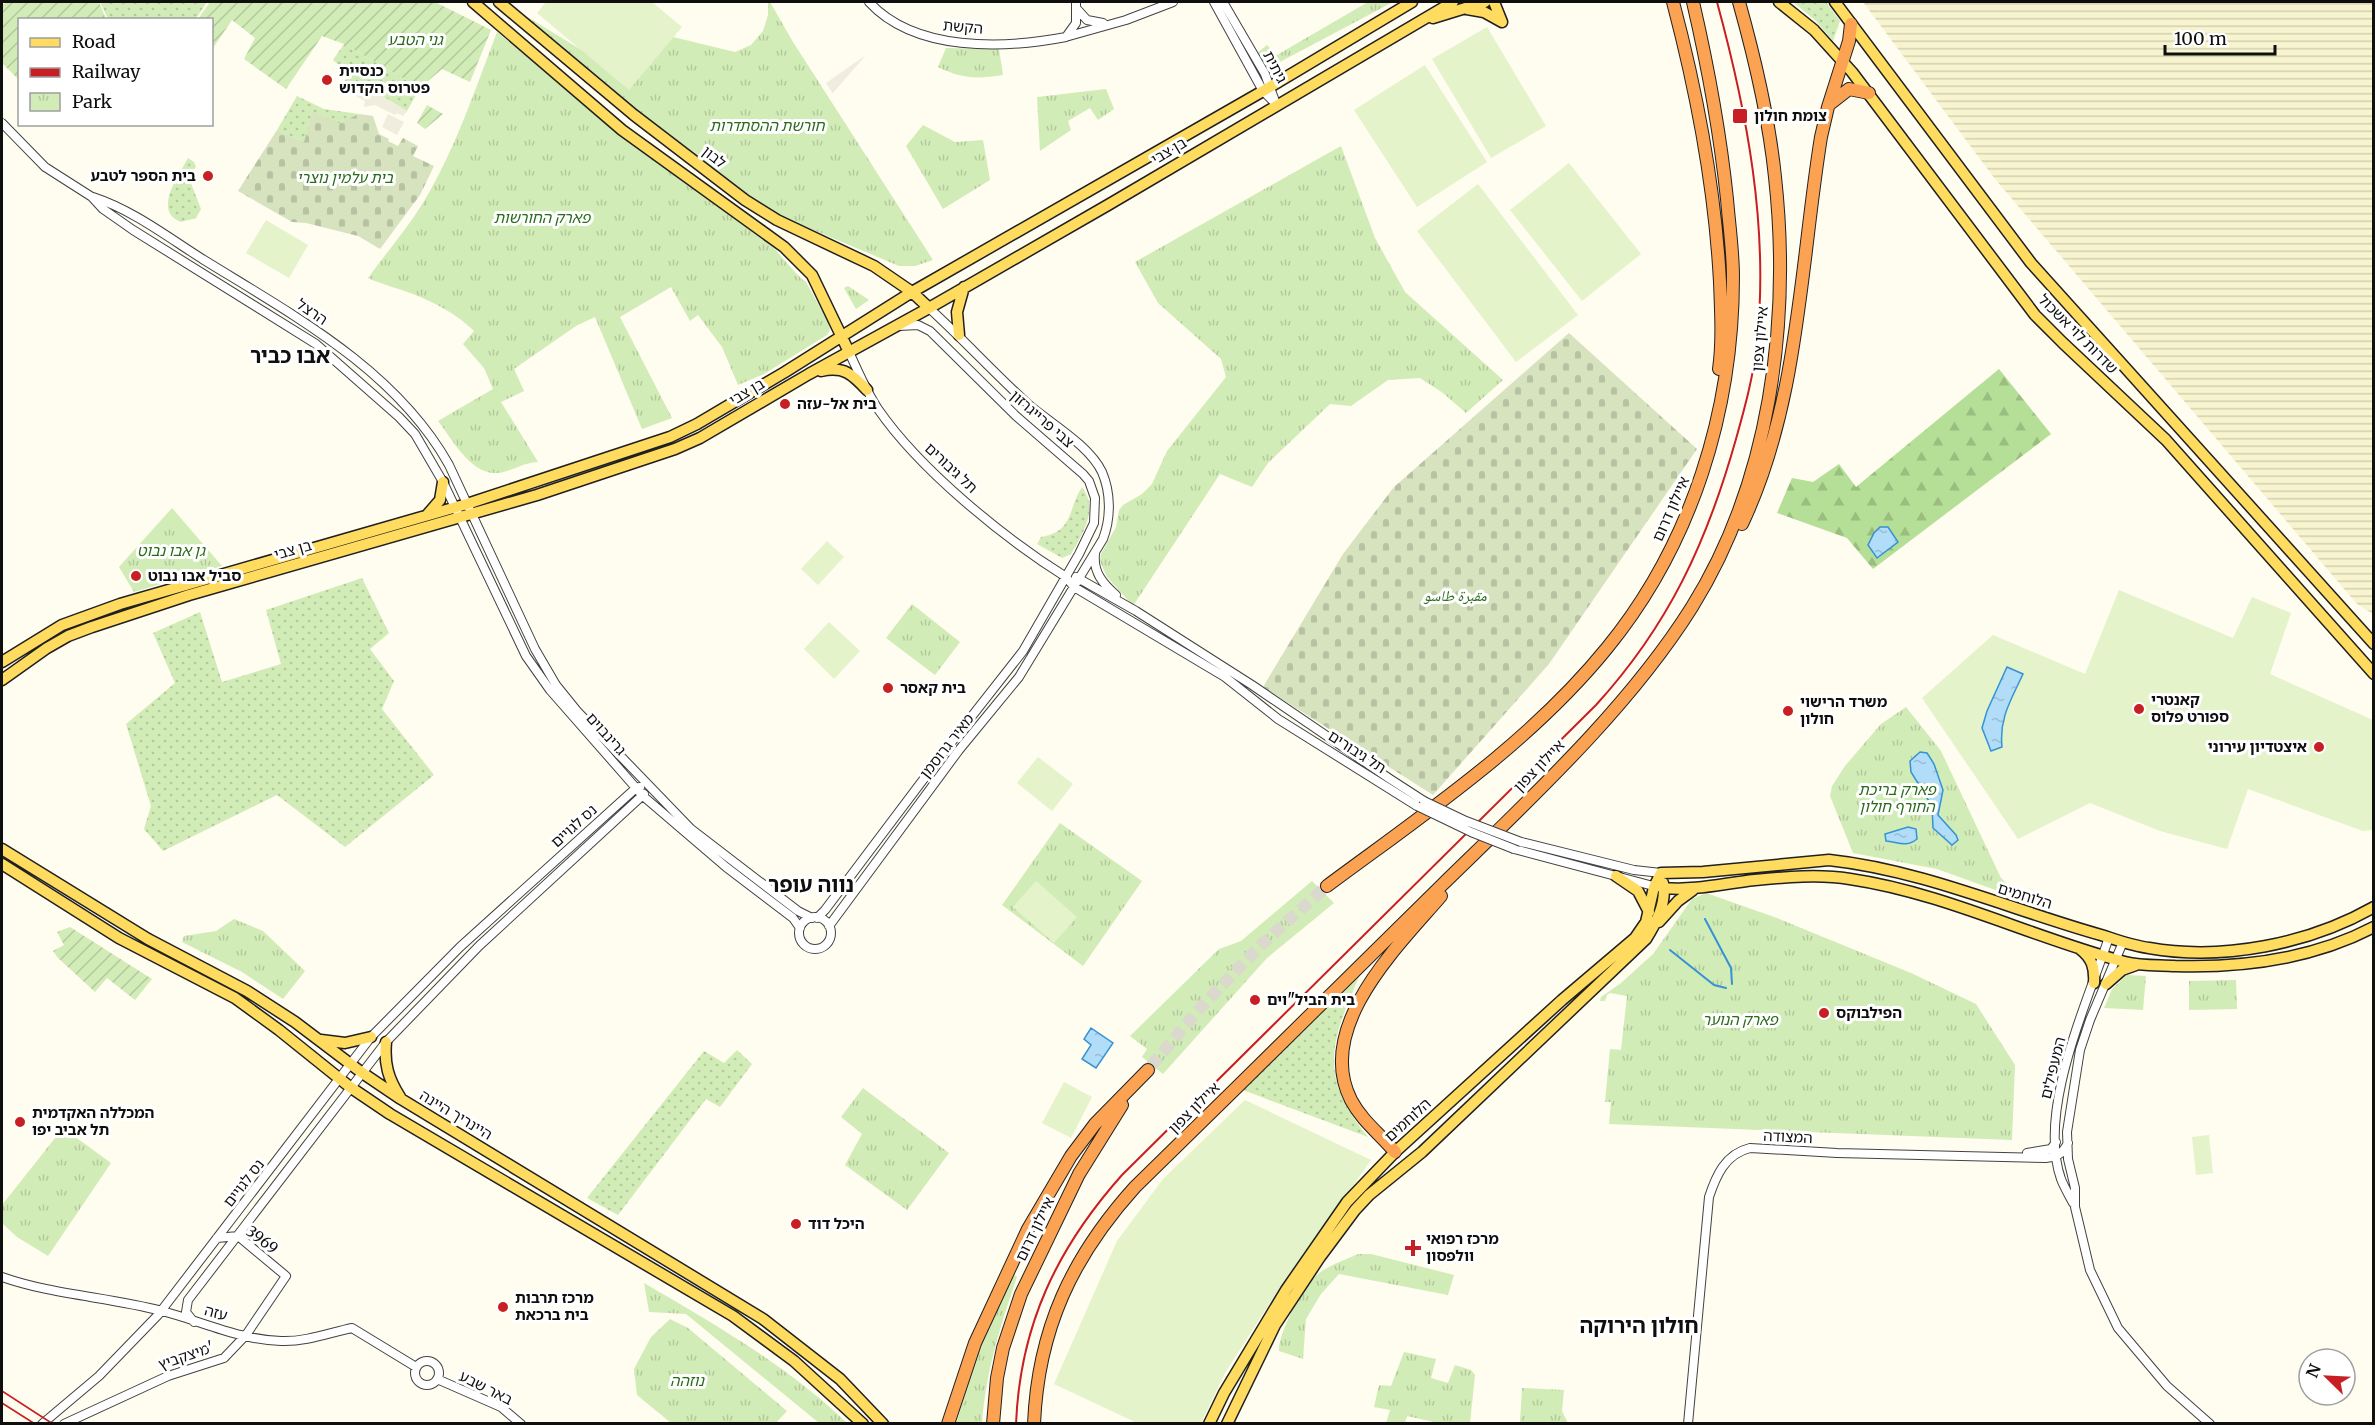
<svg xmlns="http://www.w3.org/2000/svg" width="2375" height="1425" font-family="Merriweather,'Noto Naskh Arabic','Noto Sans Hebrew',serif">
<defs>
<pattern id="farmland-rules" width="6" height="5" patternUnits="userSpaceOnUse" patternTransform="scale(1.5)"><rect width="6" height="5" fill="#f7f4cf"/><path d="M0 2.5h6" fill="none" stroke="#d3d0b1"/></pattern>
<pattern id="grass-dots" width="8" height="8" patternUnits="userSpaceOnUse" patternTransform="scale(1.5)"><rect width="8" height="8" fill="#d2ecb7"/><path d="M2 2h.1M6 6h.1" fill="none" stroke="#b3c99c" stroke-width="1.8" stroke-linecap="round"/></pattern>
<pattern id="forest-firs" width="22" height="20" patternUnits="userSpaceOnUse" patternTransform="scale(1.5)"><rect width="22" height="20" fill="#b5de96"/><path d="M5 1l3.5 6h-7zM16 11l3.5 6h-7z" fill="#9abd80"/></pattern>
<pattern id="cemetery-stones" width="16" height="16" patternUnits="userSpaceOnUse" patternTransform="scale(1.5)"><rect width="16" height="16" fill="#d7e3bf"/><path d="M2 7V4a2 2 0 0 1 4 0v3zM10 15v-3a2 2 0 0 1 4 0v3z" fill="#b7c2a3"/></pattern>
<pattern id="park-tufts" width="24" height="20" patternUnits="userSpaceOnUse" patternTransform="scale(1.5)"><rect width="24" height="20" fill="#d2ecb7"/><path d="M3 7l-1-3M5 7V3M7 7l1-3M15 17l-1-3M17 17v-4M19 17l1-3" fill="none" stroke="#b3c99c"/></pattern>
<pattern id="garden-furrows" width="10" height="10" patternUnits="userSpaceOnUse" patternTransform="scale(1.5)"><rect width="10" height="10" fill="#d2ecb7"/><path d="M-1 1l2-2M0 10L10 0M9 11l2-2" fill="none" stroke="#b3c99c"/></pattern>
<pattern id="water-ripples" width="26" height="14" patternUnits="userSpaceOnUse" patternTransform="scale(1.5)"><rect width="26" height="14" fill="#b2ddf9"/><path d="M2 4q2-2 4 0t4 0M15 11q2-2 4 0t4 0" fill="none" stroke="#98bcd4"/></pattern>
</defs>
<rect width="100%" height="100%" fill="#fffcf0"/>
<!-- farmland -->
<path fill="url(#farmland-rules)" d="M1863,2H2373V614L2357,604L1995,179Z"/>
<!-- grass -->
<path fill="url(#grass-dots)" d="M100,2H207L195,20L108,19Z
M1793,2H1826L1840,21L1833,41L1816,21Z
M344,44L420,88L407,111L372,90L366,95L344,83L348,73L333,60Z
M297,96L324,109L359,114L304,142L277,130Z
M188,158L194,162L196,167L190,173V181L201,209L196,218L181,222C152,211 179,175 188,158Z
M1082,487C1099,509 1083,533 1071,554L1062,558L1037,544L1041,537C1074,532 1068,508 1082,487Z
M362,578L389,633L370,649L394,681L382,709L434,775L345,847L277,795L163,851L144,829L151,806L126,724L175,683L153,633L200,612L222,682L281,664L266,610Z
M1360,975C1330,1042 1318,1076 1368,1137L1243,1090Z
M737,1050L752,1064L720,1107L706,1099L618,1215L587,1198L704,1051L724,1063Z"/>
<!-- forest -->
<path fill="url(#forest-firs)" d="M1999,369L2051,434L1873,569L1847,538L1777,513L1792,478L1813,482L1839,464L1856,487Z"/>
<!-- cemetery -->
<path fill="url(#cemetery-stones)" d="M313,112L339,123L359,114L373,116L379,134L389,139L388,141L398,146L403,138L418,146L413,156L434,166L420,195L380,249L358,236L306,223L292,222L238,191L277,130L304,142Z
M1569,333L1697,449L1549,664L1433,795L1263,687L1343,554L1394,487Z"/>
<!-- park -->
<path fill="url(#park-tufts)" d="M768,2H770L793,42L933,260L915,266H899L773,213L761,206L635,112L521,13L606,65L673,37L735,52L751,45L763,31L768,15Z
M1368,2H1393L1265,70L1256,54L1267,45L1277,55Z
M497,32L619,133L774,248C781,256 799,278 806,282L828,322L830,330L827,335L764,374L738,385L722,347L698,315L690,321L671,287L620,317L672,418L642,429L595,317L576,326L514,369L524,391L501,402L538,462C524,462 511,472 497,473C471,475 452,439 438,421L493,389L484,368L463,344L474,331C458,315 434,302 413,294C398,288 383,285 368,278C386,253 407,229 423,203C455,150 475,90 497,32Z
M946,48L999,49L1003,75C976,79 963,79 938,67Z
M1106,89L1114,109L1098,120L1090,108L1068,121L1071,130L1040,151L1037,97Z
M923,125L955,142L983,140L990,180L943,209L906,146Z
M1341,146L1375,238L1405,292L1503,380L1466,413L1443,393L1420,378L1388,380L1351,406L1330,404L1268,463L1252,487L1220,474L1133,606L1107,577L1100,561L1101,554L1116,527L1119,510L1123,505L1142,494L1152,484L1167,451L1226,377L1221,359L1158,303L1135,262Z
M848,286L869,300L856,309L844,288Z
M172,508L222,566L134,592L119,567Z
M912,604L960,642L935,675L886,638Z
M1906,707L1941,751L2001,878L2026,901L1937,869L1853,853L1830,796L1832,786L1845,766L1881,724Z
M1060,823L1142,881L1083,966L1002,905Z
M1312,881L1334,903L1267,958L1163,1074L1142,1057L1147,1049L1130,1036L1219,949L1241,941Z
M1706,893L1777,918L1911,973L1976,1004L2015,1065L2012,1140L1609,1124L1611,1102H1605L1610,1049L1621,1050L1627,996L1610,993L1607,995L1605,1001H1600L1601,997L1621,983L1653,954L1692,899Z
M234,919L263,931L305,971L283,999L242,972L182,942L184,936L216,931Z
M2127,975L2146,976L2143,1010L2104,1008L2112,989Z
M2236,980L2237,1009L2189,1010V981Z
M863,1088L949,1153L907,1210L845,1165L862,1134L841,1117Z
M63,1128L111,1163L48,1256L17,1237L2,1223V1205Z
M1358,1254H1371L1454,1275L1448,1295L1339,1274L1321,1294L1306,1319L1303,1359L1279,1351C1278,1333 1302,1289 1316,1276C1326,1266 1345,1260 1358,1254Z
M1013,1274L1017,1277C1000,1327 986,1371 982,1423L956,1424L981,1341Z
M644,1283C714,1324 788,1366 847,1423H819L686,1314L649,1312Z
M670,1319L688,1328L787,1411L776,1423H671L637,1395L634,1369L651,1337Z
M1404,1352L1436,1359L1431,1378L1448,1383L1455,1365L1471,1370L1475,1375L1470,1423H1438L1407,1416L1405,1423H1386L1390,1410L1374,1407L1379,1385L1391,1386Z
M1522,1388L1564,1390L1562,1411L1568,1423H1520Z"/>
<!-- garden -->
<path fill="url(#garden-furrows)" d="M7,2H99L106,19L20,20L19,80L2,63V5Z
M210,2H435L491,30L470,82L442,69L420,88L344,44L322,36L286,89L244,59L255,38L232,20L213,48L212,47V20L198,19Z
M427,105L443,114L425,129L417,123Z
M70,927L152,979L135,1000L107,978L95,992L58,958L53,951L64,945L57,932Z"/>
<!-- pitch -->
<path fill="#e4f3ca" d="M546,2H652L682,27L629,90L537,13Z
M1487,27L1546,126L1491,158L1432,59Z
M1425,65L1487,162L1417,207L1354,110Z
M1569,163L1641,254L1582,301L1510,210Z
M1478,184L1578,315L1516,362L1417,231Z
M266,220L308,245L289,278L246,253Z
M827,541L844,557L818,585L801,569Z
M2119,590L2233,638L2252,597L2291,613L2270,674L2373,720V830L2363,831L2248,789L2227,849L2160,831L2090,803L2018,839L1922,698L1993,635L2085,674Z
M829,622L860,651L834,679L804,649Z
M1038,757L1073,784L1052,811L1017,783Z
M1036,881L1077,917L1054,943L1013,907Z
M1064,1082L1092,1097L1071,1138L1042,1123Z
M1245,1100L1371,1160L1262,1315L1225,1373L1201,1423H1137L1054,1384L1117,1241L1163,1179Z
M2209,1135L2213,1173L2196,1175L2192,1137Z"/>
<!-- plaza -->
<path fill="#f0ecde" d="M866,55L833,93V94L826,83Z
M344,83L366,95L371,90L407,111L403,116L397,113L395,115L375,105L364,107L365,101L342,88Z
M388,114L404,122L397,135L382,127Z"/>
<!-- water -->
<path fill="url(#water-ripples)" stroke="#3592d4" stroke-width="1.5" d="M1880,527H1888L1898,542L1877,558L1868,545L1874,533Z
M2007,667L2023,674C2011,700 1999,718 2002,747L1991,751L1982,728L1987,711Z
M1920,752L1927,753L1929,756L1934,764L1943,790L1938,815L1956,835L1958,840L1952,845L1933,828L1932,806L1911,772L1910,761Z
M1908,827L1916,829L1917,839C1906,848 1898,842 1886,841L1885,834Z
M1091,1028L1113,1043L1096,1068L1082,1059L1091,1045L1084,1039Z"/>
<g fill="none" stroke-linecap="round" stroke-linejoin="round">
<!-- stream -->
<path stroke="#3592d4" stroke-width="2" d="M1705,919L1731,968L1732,984
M1670,950L1714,985L1726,988"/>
<!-- highway-tunnel -->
<path stroke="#dbd8ce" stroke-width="12" stroke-dasharray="12 6" stroke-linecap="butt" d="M1151,1066L1202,1006L1262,944L1327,886"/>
<defs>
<path id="minor" d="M869,2C915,52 1003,49 1066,37L1076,23V2
M1214,2L1263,91L1276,104
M1223,2L1265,74L1276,104
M1077,9L1087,20L1103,23
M1069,36L1126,20L1173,2
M2,123L45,167L92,197L103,209L133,230L316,344L399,417L415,434L443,482L526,656L550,690L643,796L726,867L793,918L800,928
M93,197C133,210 169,238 204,260C293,315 396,370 449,465L535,649L556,685L577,711L691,829L798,911L812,918
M849,352C858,371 866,391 878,409C920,470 1004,538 1066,577L1074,587L1225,677L1278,719L1417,806
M1095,554C1093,572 1103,584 1116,595
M1076,577L1136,611L1252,685L1390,779L1424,801
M1521,842L1634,870L1661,873
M1514,849L1657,887
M799 933a16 16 0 1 1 32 0a16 16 0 1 1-32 0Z
M817,918L825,910L950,744L1023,651L1079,554L1094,523L1095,498L1089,481L1083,474L1016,416L930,331L918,325L899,326
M829,926L959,750L1019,677L1103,539C1111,518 1111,493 1102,472C1089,445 1050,423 1028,404C994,373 963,339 929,308
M2123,942L2090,1020L2080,1050L2067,1132L2068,1159L2075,1188V1207L2090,1270L2118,1328L2167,1386L2210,1424
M2027,1153L2051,1149L2056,1142
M2073,1203C2069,1195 2064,1187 2061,1179C2037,1110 2087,1004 2109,937
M2,1277C53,1295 109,1297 162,1311C201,1321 240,1340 281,1341C305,1342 329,1333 352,1328L416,1367
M194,1322L186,1312L188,1300L386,1042L479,946L644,794
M415 1373a12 12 0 1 1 24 0a12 12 0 1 1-24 0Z
M437,1379L501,1407L521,1424
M42,1424L99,1376L158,1315L371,1037L460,947L636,788L640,787
M64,1424L168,1376L224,1358L246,1335L286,1276L238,1236L217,1238
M1688,1424L1709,1197C1716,1176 1725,1154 1750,1148L1837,1153L2046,1158C2058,1157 2062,1154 2068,1143"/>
<path id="major" d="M473,2L622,130L784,247L812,275L849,352
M499,2L634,115L745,200L777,220L874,266L912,292L929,308
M1494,2L1502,22
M1779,2L1814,30L1852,72L2035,315L2063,343L2166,440L2374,674
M1835,2L2031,263L2374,644
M1467,9L1484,12L1502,22
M1433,18L1485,2
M959,335L957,312L964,287
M821,371C844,366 852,374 867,390
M427,515L440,500L443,482
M2,662L62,625L120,604L467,504L670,437L697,424L785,372L912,292L1263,91L1412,2
M2,680L47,648L68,636L92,627L189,595L537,495L675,449L700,438L809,374L929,308L1108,205L1453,2
M2,849L148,939L247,991L295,1022L361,1072L401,1099L763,1319L840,1379L883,1424
M2,864L119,938L235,998L279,1030L350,1087L390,1114L733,1316L794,1361L863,1424
M1661,873L1703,872L1829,860C1922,870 2012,910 2101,935C2117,940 2133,946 2149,948C2223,961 2309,944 2374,907
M1616,876L1638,891L1649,912
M1664,888C1695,891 1725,883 1755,880C1785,877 1820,874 1850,879C1945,893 2033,938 2125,962C2141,966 2158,965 2175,966C2242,968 2313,959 2374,927
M1659,922L1678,901L1693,890
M2080,949C2092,958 2095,968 2094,983
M2106,984L2122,970L2136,965
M321,1040L345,1043L371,1037
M386,1042C384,1064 388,1078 400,1097
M1209,1424L1224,1393L1286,1290L1347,1202L1395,1152L1562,1000L1635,938L1646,922L1654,887L1661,873
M1227,1424L1275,1325L1320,1257L1355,1210L1369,1195L1422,1152L1646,939C1656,923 1667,903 1663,883"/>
<path id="highway" d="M1673,2C1697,93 1715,187 1720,282C1721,310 1723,341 1719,369
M1831,103L1849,89L1869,93
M1742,524C1799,403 1800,267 1821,137L1828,107L1849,41L1851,24
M1327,886C1424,814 1530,743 1607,648C1692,544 1733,411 1733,277C1733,251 1729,224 1727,199C1720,132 1708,67 1693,2
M1395,1152C1380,1134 1362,1121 1351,1100C1314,1027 1398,946 1441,896
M948,1424L975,1343L1028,1229L1071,1156L1095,1124L1148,1070
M993,1424L997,1378L1003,1348L1021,1294L1079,1174L1122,1105
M1034,1424C1038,1329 1072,1257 1135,1187C1238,1087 1340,985 1442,885C1528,801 1628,709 1692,607C1770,482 1791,322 1775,177C1769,118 1755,59 1739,2"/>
</defs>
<!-- minor casing -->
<use href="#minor" stroke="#424242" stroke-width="10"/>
<!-- major casing -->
<use href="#major" stroke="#202020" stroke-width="13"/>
<!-- highway casing -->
<use href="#highway" stroke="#202020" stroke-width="14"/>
<!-- minor -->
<use href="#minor" stroke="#fff" stroke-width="8"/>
<!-- major -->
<use href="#major" stroke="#ffdc60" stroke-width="10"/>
<!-- highway -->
<use href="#highway" stroke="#fba352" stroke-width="12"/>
<!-- tram -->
<path stroke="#c71f23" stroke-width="1.5" d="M2,1391L53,1424
M2,1403L35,1424"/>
<!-- rail -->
<path stroke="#c71f23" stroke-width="2" d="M1016,1424C1020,1325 1057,1248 1122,1175L1596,705C1669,625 1707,542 1736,439C1745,407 1754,374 1757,342C1769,227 1747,112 1717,2"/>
<defs>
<path id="minor-bridge" d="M1424,801L1466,821L1521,842
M1417,806L1471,832L1514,849"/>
</defs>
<!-- minor-bridge casing -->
<use href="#minor-bridge" stroke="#424242" stroke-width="10" stroke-linecap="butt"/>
<!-- minor-bridge -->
<use href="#minor-bridge" stroke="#fff" stroke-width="8"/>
</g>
<!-- markers -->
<g fill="#c71f23" stroke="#fff" stroke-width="2">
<circle cx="327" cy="80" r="6"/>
<rect x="1732" y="108" width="16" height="16" rx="3"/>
<circle cx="208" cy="176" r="6"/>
<circle cx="785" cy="404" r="6"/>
<circle cx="136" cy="576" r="6"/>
<circle cx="888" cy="688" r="6"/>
<circle cx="2139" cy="709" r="6"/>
<circle cx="1788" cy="711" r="6"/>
<circle cx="2319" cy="747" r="6"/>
<circle cx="1255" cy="1000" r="6"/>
<circle cx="1824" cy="1013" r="6"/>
<circle cx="20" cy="1122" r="6"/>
<circle cx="796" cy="1224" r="6"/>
<path d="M1410 1239h6v6h6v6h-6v6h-6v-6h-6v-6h6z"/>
<circle cx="503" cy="1307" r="6"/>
</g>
<g text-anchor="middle" stroke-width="6" stroke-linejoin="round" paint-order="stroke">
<!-- street labels -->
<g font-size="15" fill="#0f0f0f" stroke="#fff">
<text transform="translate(963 27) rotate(5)" y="5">הקשת</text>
<text transform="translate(1275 67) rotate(62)" y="5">גיתית</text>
<text transform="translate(1169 151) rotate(-31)" y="5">בן צבי</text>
<text transform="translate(714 157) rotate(38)" y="5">לבון</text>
<text transform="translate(312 312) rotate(34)" y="5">הרצל</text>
<text transform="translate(2078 334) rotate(45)" y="5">שדרות לוי אשכול</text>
<text transform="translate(1760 339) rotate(-85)" y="5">איילון צפון</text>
<text transform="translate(747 392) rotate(-31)" y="5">בן צבי</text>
<text transform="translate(1042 419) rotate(41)" y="5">צבי פרייגרזון</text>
<text transform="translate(951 468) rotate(43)" y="5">תל גיבורים</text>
<text transform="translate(1671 509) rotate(-66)" y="5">איילון דרום</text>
<text transform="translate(293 550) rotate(-16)" y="5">בן צבי</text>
<text transform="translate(606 734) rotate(48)" y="5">גרינבוים</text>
<text transform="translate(947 746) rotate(-52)" y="5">מאיר גרוסמן</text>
<text transform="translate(1357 752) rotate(33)" y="5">תל גיבורים</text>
<text transform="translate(1539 766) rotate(-46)" y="5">איילון צפון</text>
<text transform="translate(574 826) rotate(-42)" y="5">נס לגויים</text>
<text transform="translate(2025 896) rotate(17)" y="5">הלוחמים</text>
<text transform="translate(2053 1068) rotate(-76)" y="5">המעפילים</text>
<text transform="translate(1194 1108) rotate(-45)" y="5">איילון צפון</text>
<text transform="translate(456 1115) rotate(31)" y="5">היינריך היינה</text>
<text transform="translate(1408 1120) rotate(-42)" y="5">הלוחמים</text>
<text transform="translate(1788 1137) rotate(3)" y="5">המצודה</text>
<text transform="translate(244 1183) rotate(-52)" y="5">נס לגויים</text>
<text transform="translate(1035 1229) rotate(-64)" y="5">איילון דרום</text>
<text transform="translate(262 1240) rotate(37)" y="5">3969</text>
<text transform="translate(216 1313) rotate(15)" y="5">עזה</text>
<text transform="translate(186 1356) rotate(-19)" y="5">מיצקביץ'</text>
<text transform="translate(486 1388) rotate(27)" y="5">באר שבע</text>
</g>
<!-- park labels -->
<g font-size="15" font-style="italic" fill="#2a6b1b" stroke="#fff">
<text x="415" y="45">גני הטבע</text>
<text x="767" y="131">חורשת ההסתדרות</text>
<text x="345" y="183">בית עלמין נוצרי</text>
<text x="542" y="223">פארק החורשות</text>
<text x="171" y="556">גן אבו נבוט</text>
<text x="1455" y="601">مقبرة طاسو</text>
<text x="1897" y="795">פארק בריכת<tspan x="1897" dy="17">החורף חולון</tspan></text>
<text x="1740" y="1025">פארק הנוער</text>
<text x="687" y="1386">נוזהה</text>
</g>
<!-- poi labels -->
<g font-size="15" font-weight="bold" fill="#0f0f0f" stroke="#fff" text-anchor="start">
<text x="339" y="76">כנסיית<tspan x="339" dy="17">פטרוס הקדוש</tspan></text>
<text x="1754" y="121">צומת חולון</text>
<text x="196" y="181" text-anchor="end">בית הספר לטבע</text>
<text x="797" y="409">בית אל-עזה</text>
<text x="148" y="581">סביל אבו נבוט</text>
<text x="900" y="693">בית קאסר</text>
<text x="2151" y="705">קאנטרי<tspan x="2151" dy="17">ספורט פלוס</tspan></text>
<text x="1800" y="707">משרד הרישוי<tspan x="1800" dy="17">חולון</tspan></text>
<text x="2307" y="752" text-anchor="end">איצטדיון עירוני</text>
<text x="1267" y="1005">בית הביל"וים</text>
<text x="1836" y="1018">הפילבוקס</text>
<text x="32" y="1118">המכללה האקדמית<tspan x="32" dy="17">תל אביב יפו</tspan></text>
<text x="808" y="1229">היכל דוד</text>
<text x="1426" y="1244">מרכז רפואי<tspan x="1426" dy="17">וולפסון</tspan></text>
<text x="515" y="1303">מרכז תרבות<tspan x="515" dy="17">בית ברכאת</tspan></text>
</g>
<!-- district labels -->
<g font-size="21" font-weight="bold" fill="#0f0f0f" stroke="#fff">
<text x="290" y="363">אבו כביר</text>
<text x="811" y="892">נווה עופר</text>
<text x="1639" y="1333">חולון הירוקה</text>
</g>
</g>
<!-- border -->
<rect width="2375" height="1425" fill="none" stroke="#0f0f0f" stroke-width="6"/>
<!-- legend -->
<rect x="18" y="18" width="195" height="108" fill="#ffffff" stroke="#9f9f9f" stroke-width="1.5"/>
<rect x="30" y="38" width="30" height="9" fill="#ffdc60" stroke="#9f9f9f" stroke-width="1.5"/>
<text x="72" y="48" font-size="18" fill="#0f0f0f">Road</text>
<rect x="30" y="68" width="30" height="9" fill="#c71f23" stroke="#9f9f9f" stroke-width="1.5"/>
<text x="72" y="78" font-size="18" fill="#0f0f0f">Railway</text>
<rect x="30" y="93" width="30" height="18" fill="url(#park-tufts)" stroke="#9f9f9f" stroke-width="1.5"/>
<text x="72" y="108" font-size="18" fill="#0f0f0f">Park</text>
<!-- north arrow -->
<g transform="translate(2327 1377) rotate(294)"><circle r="28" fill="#ffffff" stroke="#9f9f9f" stroke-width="1.5"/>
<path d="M0-4.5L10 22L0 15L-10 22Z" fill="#c71f23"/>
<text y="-9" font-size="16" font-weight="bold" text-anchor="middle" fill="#0f0f0f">N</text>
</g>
<!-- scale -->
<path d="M2165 45v9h110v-9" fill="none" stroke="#0f0f0f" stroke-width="3"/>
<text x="2174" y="45" font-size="18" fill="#0f0f0f" stroke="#ffffff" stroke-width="4.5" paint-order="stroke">100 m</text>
</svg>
